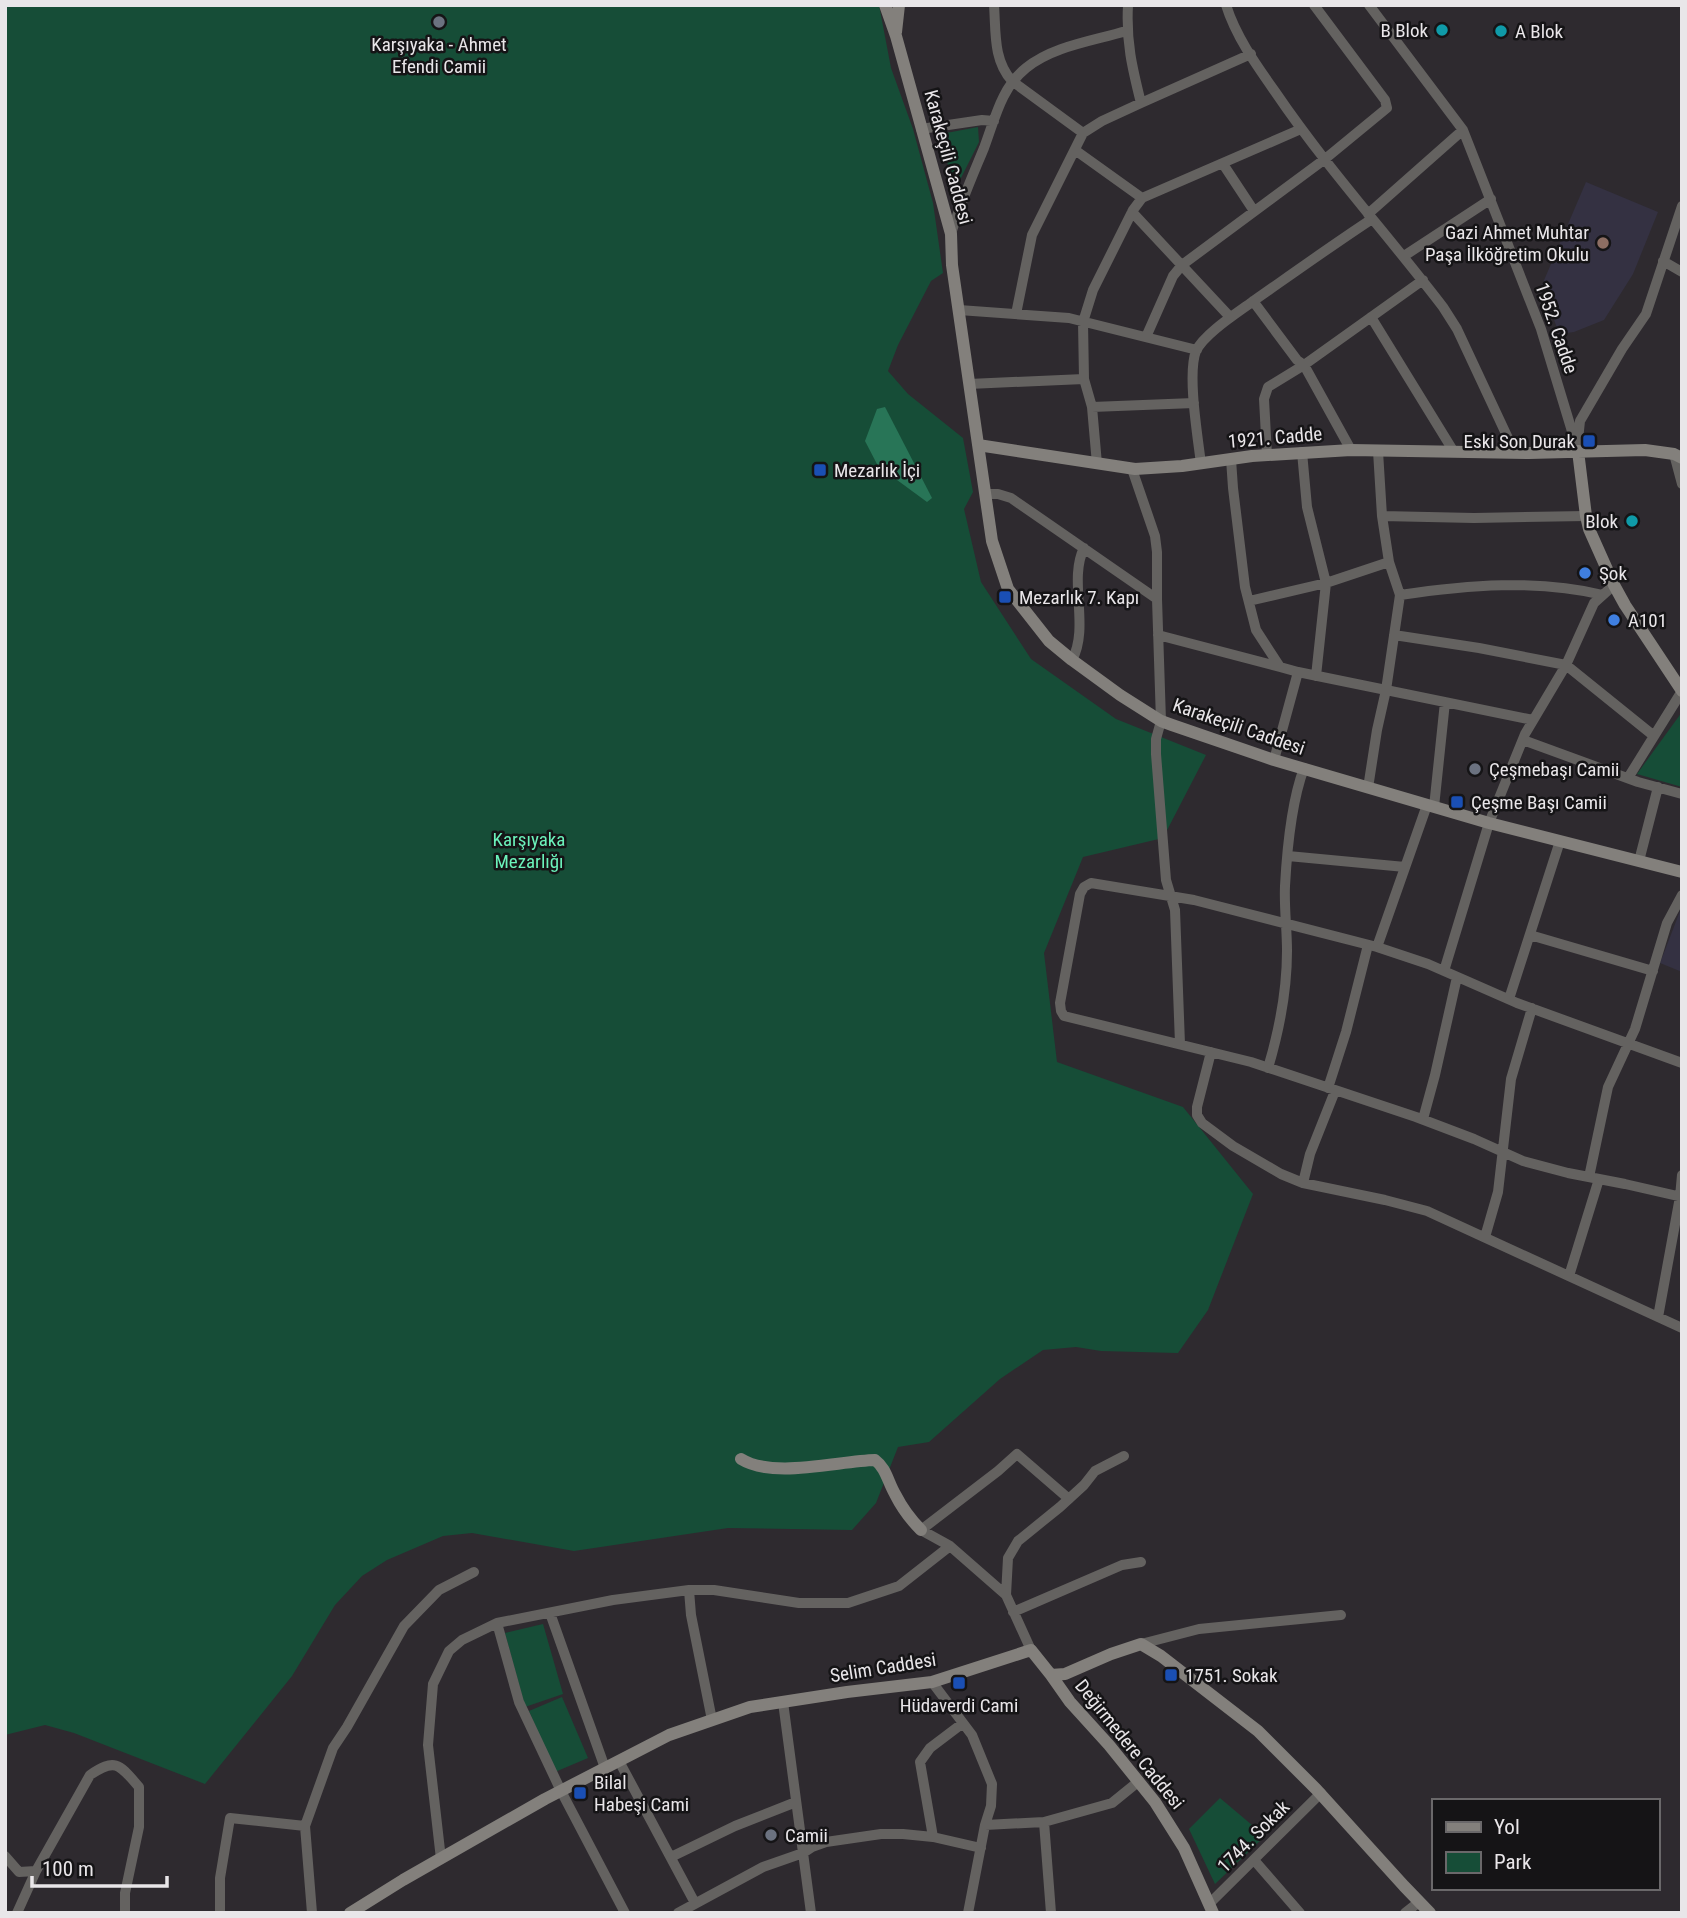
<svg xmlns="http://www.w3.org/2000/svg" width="1687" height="1918" font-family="'Roboto Condensed',sans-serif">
<rect width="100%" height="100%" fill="#2e2a2f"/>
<!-- education -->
<path fill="#343142" d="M1586,182L1658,212L1633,274L1604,320L1574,332L1559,334L1542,285Z
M1682,906V972L1660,963Z"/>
<!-- green -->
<path fill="#164d37" d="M5,5H879L891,68L913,129L933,203L943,273L931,281L898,345L888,371L908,394L963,438L973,492L964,509L981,582L1031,659L1116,719L1206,755L1163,838L1083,857L1044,953L1057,1062L1183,1107L1253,1194L1208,1310L1178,1353L1101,1351L1076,1347L1043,1350L1000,1379L929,1442L898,1447L876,1503L852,1530L728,1528L574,1551L472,1533L443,1536L387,1560L362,1576L335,1605L292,1676L205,1784L74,1733L45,1725L5,1735Z
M978,127L979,142L954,192L941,134Z
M1682,712V787L1637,774Z
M543,1624L563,1694L525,1707L505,1633Z
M562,1697L588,1758L555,1772L529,1711Z
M1220,1798L1265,1836L1215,1884L1189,1829Z"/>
<!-- forest -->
<path fill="#287557" d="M885,407L932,498L927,502L878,466L865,441L877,409Z"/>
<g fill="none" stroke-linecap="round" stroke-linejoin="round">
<!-- street -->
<path stroke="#646260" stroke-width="10" d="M994,5C996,32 993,60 1012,81L1083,133
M1128,5C1126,42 1132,67 1141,103
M1226,5C1236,37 1257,66 1276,93C1327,168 1388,235 1443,307L1457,329L1515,453
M1369,5L1463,130L1541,329L1578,451
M921,129L982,120L994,121
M1075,150L1142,198
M1223,164L1254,211
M1132,212L1230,317
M1368,214L1463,130
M951,234C960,204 972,177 984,148C995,119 1001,88 1026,68C1053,46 1093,41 1126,31
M1404,256L1491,199
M1663,261L1682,272
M1253,301L1297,360L1304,365L1351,450
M959,310L1069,318L1197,350
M1016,314L1032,235L1083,133L1102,121L1141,103L1251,54
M1371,317L1454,452
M1146,337L1173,276L1182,265L1325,159L1387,108L1385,100L1314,5
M969,384L1084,379
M1092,407L1194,403
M1578,440L1580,421L1622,349L1646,314L1682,206
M1302,452L1307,507L1326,583L1316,676
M1674,454L1682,484
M1267,455L1264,399L1268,387L1304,365L1423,280
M1231,459L1233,488L1245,587L1256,630L1280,667L1298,672L1274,760
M1097,464L1092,407L1084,379L1083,322L1093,290L1133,210L1142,198L1301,129
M1201,464C1198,438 1187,374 1196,351C1204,334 1237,313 1252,302C1292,274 1331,246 1372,219
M1132,469L1155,536L1157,552V599L1161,721L1156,739V754L1166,880L1175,910L1180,1044
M985,494H998L1011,498L1157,599
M1382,516L1474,518L1586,516
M1400,595C1467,585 1537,579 1603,595
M1249,601L1326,583L1389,562
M1158,635L1280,667
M1394,635L1479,648L1566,665L1654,736
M1072,660C1090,627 1068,580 1084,548
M1298,672L1533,720
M1523,740L1638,782L1682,794
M1628,778L1682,691
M1368,788L1377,730L1386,690L1400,595L1389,562L1382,516L1378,451
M1434,807L1445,702
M1288,856L1405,867
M1639,861L1658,787
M1530,935L1653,971
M1377,947L1427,805
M1444,971L1489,823L1525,734L1566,665L1594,603L1614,585
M1509,999L1560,841
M1211,1052L1197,1107V1115L1202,1123L1233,1146L1281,1174L1303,1183L1385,1200L1427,1211L1682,1328
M1682,1063L1517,1003L1428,964L1377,947L1194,900L1091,883L1084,887L1080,894L1060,1003L1061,1011L1064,1016L1251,1062L1416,1117L1474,1139L1523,1161L1568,1173L1625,1184L1682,1197
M1268,1068C1279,1031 1287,990 1287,951C1287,929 1284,907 1285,886C1287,849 1291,803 1304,768
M1328,1088L1346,1032L1368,945
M1423,1119L1435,1075L1457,977
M1589,1177L1608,1087L1635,1029L1667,923L1682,895
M1303,1183L1310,1154L1335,1091
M1485,1237L1498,1192L1511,1079L1532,1008
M1569,1276L1599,1179
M1658,1317L1680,1197L1682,1175
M689,1590L691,1615L712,1720
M1006,1595L950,1546L921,1530L998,1471L1017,1454L1069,1499
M1013,1612L1122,1565L1141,1562
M550,1613L605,1768
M497,1623L519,1702L561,1791L625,1913
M1141,1644L1199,1629L1341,1615
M1031,1650L1006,1595L1008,1558L1018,1541L1060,1507L1084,1485L1095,1471L1124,1456
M932,1682L972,1735L992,1784L991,1806L985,1825L968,1913
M783,1702L811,1913
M619,1761L695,1903
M1044,1822L1051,1913
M985,1825L1044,1822L1112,1803L1139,1781
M933,1837L920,1762L930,1748L963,1723
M5,1856L19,1872L36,1871
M671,1857L735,1826L796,1802
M441,1859L428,1745L433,1684L449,1651L462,1640L497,1623L613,1600L689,1590H714L799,1603H848L899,1586L950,1546
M1254,1860L1300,1913
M1209,1904L1321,1793
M17,1913L36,1871L90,1775C116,1757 120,1765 139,1787V1827L125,1893V1913
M220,1913V1878L230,1818L305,1826
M312,1913L305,1826L333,1748L347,1727L404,1626L439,1590L474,1572
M678,1913L763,1867L803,1853L812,1847L826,1842L881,1834H903L933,1837L981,1848
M1405,1913L1419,1902"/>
<!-- secondary -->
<path stroke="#83807c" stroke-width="12" d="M885,5L896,36L951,234L952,265L992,541L1008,589L1049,641L1072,660L1120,695L1161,721L1172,725L1274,760L1489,823L1682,872
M896,32L899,5
M978,445L1135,469L1182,466L1252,456L1351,450L1529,453L1645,450L1674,454L1682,458
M1578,451L1586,516L1589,529L1614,585L1625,605L1682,691
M741,1459C773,1479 838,1461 875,1460C886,1468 888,1482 895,1494C902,1508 910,1519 921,1530
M1051,1675L1065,1674L1111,1654L1141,1644L1161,1656L1258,1731L1316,1789L1404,1886L1430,1913
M350,1913L403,1880L545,1799L669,1735L750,1707L847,1692L932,1682L1031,1650L1051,1675L1070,1702L1109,1745L1155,1802L1184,1848L1213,1913"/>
</g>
<!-- markers -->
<g fill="#6b7280" stroke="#151416" stroke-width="2.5">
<circle cx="439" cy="22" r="7"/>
<circle cx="1475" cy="769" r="7"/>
<circle cx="771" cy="1835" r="7"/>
</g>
<g fill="#0f9aa8" stroke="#151416" stroke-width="2.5">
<circle cx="1442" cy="30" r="7"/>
<circle cx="1501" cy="31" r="7"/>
<circle cx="1632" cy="521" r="7"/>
</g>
<circle fill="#8d6e63" stroke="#151416" stroke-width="2.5" cx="1603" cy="243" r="7"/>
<g fill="#1a4fb4" stroke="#151416" stroke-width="2.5">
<rect x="1582" y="434" width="14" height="14" rx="3.5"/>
<rect x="813" y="463" width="14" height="14" rx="3.5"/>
<rect x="998" y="590" width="14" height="14" rx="3.5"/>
<rect x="1450" y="795" width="14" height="14" rx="3.5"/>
<rect x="1164" y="1668" width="14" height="14" rx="3.5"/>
<rect x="952" y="1676" width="14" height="14" rx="3.5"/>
<rect x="573" y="1786" width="14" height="14" rx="3.5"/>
</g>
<g fill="#3f7fe0" stroke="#151416" stroke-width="2.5">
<circle cx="1585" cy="573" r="7"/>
<circle cx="1614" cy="620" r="7"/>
</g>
<g text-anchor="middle" stroke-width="5" stroke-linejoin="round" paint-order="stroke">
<!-- poi labels -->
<g font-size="19" fill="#e9e6e9" stroke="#151416" text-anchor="start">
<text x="1428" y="37" text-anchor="end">B Blok</text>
<text x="1515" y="38">A Blok</text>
<text x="439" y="51" text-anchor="middle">Karşıyaka - Ahmet<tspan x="439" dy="22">Efendi Camii</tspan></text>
<text x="1589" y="239" text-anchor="end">Gazi Ahmet Muhtar<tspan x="1589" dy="22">Paşa İlköğretim Okulu</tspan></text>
<text x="1575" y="448" text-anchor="end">Eski Son Durak</text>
<text x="834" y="477">Mezarlık İçi</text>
<text x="1618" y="528" text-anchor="end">Blok</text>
<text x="1599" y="580">Şok</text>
<text x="1019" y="604">Mezarlık 7. Kapı</text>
<text x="1628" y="627">A101</text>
<text x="1489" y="776">Çeşmebaşı Camii</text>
<text x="1471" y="809">Çeşme Başı Camii</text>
<text x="1185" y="1682">1751. Sokak</text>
<text x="959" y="1712" text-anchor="middle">Hüdaverdi Cami</text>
<text x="594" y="1789">Bilal<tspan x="594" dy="22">Habeşi Cami</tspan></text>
<text x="785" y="1842">Camii</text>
</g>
<!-- street labels -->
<g font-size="19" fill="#e9e6e9" stroke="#151416">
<text transform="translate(949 157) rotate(75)" y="7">Karakeçili Caddesi</text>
<text transform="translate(1557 328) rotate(71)" y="7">1952. Cadde</text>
<text transform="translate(1275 437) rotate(-5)" y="7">1921. Cadde</text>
<text transform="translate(1239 726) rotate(19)" y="7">Karakeçili Caddesi</text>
<text transform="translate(883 1667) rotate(-9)" y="7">Selim Caddesi</text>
<text transform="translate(1130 1744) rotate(51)" y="7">Değirmedere Caddesi</text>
<text transform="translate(1253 1836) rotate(-45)" y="7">1744. Sokak</text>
</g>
<!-- park labels -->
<g font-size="19" fill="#6bf1ba" stroke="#151416">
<text x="529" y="846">Karşıyaka<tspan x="529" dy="22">Mezarlığı</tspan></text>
</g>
</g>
<!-- border -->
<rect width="1687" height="1918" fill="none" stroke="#e9e6e9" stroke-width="14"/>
<!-- legend -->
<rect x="1432" y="1799" width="228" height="91" fill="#151416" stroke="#6a686a" stroke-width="2"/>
<rect x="1446" y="1822" width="35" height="10" fill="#83807c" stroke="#6a686a" stroke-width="2"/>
<text x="1494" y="1834" font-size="21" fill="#e9e6e9">Yol</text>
<rect x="1446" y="1852" width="35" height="21" fill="#164d37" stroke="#6a686a" stroke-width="2"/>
<text x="1494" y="1869" font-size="21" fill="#e9e6e9">Park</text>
<!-- scale -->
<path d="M32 1876v10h135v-10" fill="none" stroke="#e9e6e9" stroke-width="3.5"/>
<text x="42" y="1876" font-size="21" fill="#e9e6e9" stroke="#151416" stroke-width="5" paint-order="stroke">100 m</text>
</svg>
